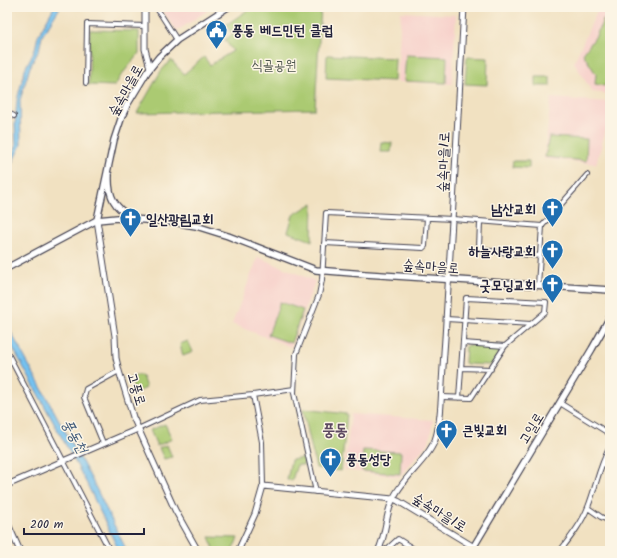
<svg xmlns="http://www.w3.org/2000/svg" width="617" height="558" font-family="Kalam,'Poor Story',sans-serif">
<rect width="100%" height="100%" fill="#fcf5e5"/>
<filter id="ink" filterUnits="userSpaceOnUse"><feTurbulence type="fractalNoise" baseFrequency=".025" numOctaves="2"/><feDisplacementMap in="SourceGraphic" scale="8" xChannelSelector="R" yChannelSelector="G"/><feConvolveMatrix kernelMatrix="1 2 1 2 8 2 1 2 1" color-interpolation-filters="sRGB"/></filter>
<filter id="wash" filterUnits="userSpaceOnUse"><feTurbulence type="fractalNoise" baseFrequency=".012" numOctaves="4" result="noise"/><feDisplacementMap in="SourceGraphic" scale="16" xChannelSelector="R" yChannelSelector="G"/><feGaussianBlur stdDeviation="0.9" result="paint"/><feColorMatrix in="noise" values="0 0 0 0 0 0 0 0 0 0 0 0 0 0 0 0 0 1.4 0 .05"/><feComposite in="paint" operator="in"/></filter>
<g filter="url(#wash)">
<rect width="100%" height="100%" fill="#f1e1c1"/>
<!-- built -->
<path fill="#f7d0ca" d="M160,7H213L177,31Z
M599,7H610V94L592,92L574,62Z
M401,12L456,15L452,84L397,82Z
M551,98L610,102V116L596,164L544,159Z
M258,257L315,281L291,347L232,324Z
M351,414L433,420L429,442L399,477L344,470Z"/>
<!-- green -->
<path fill="#abca72" stroke="#667656" d="M252,7H321L315,109L137,113L161,71L171,60L184,74L204,57L210,65L233,51L225,40L233,34L226,25Z
M603,20L610,22V82L604,86L595,84L596,74L583,54L596,36Z
M90,30L139,31V53L120,77L115,86L89,85Z
M327,55L395,58L394,81L326,78Z
M406,55L447,57L446,83L404,81Z
M467,57L488,58L487,85L465,84Z
M536,77H550V86H536Z
M549,137L587,139L586,161L545,157Z
M381,142L392,143L391,152H380Z
M513,161H529V168L512,167Z
M313,203L312,241L288,232L293,215Z
M280,302L303,310L291,343L268,335Z
M188,341L193,352L183,356L180,344Z
M468,345L500,346L502,349L492,364L490,365L467,364L465,363L466,346Z
M136,375L142,376L146,388L135,393L130,377Z
M303,409L347,414L341,471L316,468Z
M165,424L172,439L157,446L150,430Z
M167,445L172,457L164,459L159,448Z
M363,450L401,452L400,474L362,471Z
M303,458L304,465H297L292,480H287L291,460Z
M209,537L238,538L232,551H215Z"/>
<!-- water -->
<path fill="#75c1ef" stroke="#4c7295" d="M54,7H59V9L42,36L39,50L30,67L20,100L21,145L7,173V164L16,147L15,125L17,100L25,69L35,49L38,36Z
M7,325L93,482L127,551H119L87,484L7,337Z"/>
</g>
<g filter="url(#ink)">
<g fill="none" stroke-linecap="round" stroke-linejoin="round">
<defs>
<path id="minor" d="M156,7L177,40
M86,83L87,24L145,26
M7,112L14,116
M609,178L610,179
M480,222L479,248L481,250L540,256
M324,243L423,248L425,246L427,218
M538,285L542,226L587,175
M446,319L531,324
M463,343L505,346
M7,352L110,551
M461,368L491,369
M442,397L471,398L505,346L545,312L546,302L466,298L459,398
M560,403L610,434
M138,429L200,400L253,395
M103,443L84,397L86,389L119,371
M263,486L262,442L253,395L294,389
M316,492L294,393L296,354L319,295L322,280L326,213L453,219L542,226
M588,508L601,517L610,521
M379,549L386,550L398,539L417,551
M560,551C570,538 582,523 588,507C596,487 599,466 610,447"/>
<path id="tertiary" d="M145,7V49L150,68
M97,220L115,336L116,358L119,371L133,417L175,510L198,551
M7,485L138,429
M7,522L20,551
M238,551L255,514L263,486L393,499L398,501L474,547
M378,551C386,537 385,515 393,499C402,478 427,461 435,440C441,423 441,402 442,384C443,363 445,342 446,321C453,216 458,112 464,7"/>
<path id="secondary" d="M109,175C108,196 114,208 133,218
M97,220L114,140L122,116L127,105L147,72L159,57L177,40L228,7
M7,268L97,220L118,218L173,222L196,226L228,236L316,270L365,274L610,290
M471,551L592,349L610,317"/>
</defs>
<!-- minor casing -->
<use href="#minor" stroke="#413f4f" stroke-width="6"/>
<!-- tertiary casing -->
<use href="#tertiary" stroke="#413f4f" stroke-width="7"/>
<!-- secondary casing -->
<use href="#secondary" stroke="#413f4f" stroke-width="8"/>
<!-- minor -->
<use href="#minor" stroke="#fff" stroke-width="4"/>
<!-- tertiary -->
<use href="#tertiary" stroke="#fff" stroke-width="5"/>
<!-- secondary -->
<use href="#secondary" stroke="#fff" stroke-width="5.5"/>
<!-- rail -->
<path stroke="#22223b" stroke-width="1" stroke-dasharray="6 3" stroke-linecap="butt" d="M7,549L8,551"/>
</g>
</g>
<!-- icons -->
<defs>
<symbol id="civic-pin" viewBox="-11 -11 22 30"><path d="M0 17L-7.5 6A9.5 9.5 0 1 1 7.5 6Z" fill="#1f6fb2" stroke="#fcf5e5"/><path d="M-.6-6.5H3V-4.5H.6V-3L4-1V1h2V6H-6V1h2V-1L-.6-3ZM-1.2 2.5V6h2.4V2.5Z" fill="#fff"/></symbol>
<symbol id="church-pin" viewBox="-11 -11 22 30"><path d="M0 17L-7.5 6A9.5 9.5 0 1 1 7.5 6Z" fill="#1f6fb2" stroke="#fcf5e5"/><path d="M-1.2-6h2.4v3.5h3.3v2.4h-3.3V6h-2.4V-.1h-3.3v-2.4h3.3Z" fill="#fff"/></symbol>
</defs>
<g fill-rule="evenodd">
<use href="#civic-pin" x="204" y="18" width="25" height="34"/>
<use href="#church-pin" x="540" y="196" width="25" height="34"/>
<use href="#church-pin" x="118" y="206" width="25" height="34"/>
<use href="#church-pin" x="540" y="238" width="25" height="34"/>
<use href="#church-pin" x="540" y="272" width="25" height="34"/>
<use href="#church-pin" x="434" y="418" width="25" height="34"/>
<use href="#church-pin" x="318" y="446" width="25" height="34"/>
</g>
<g text-anchor="middle" stroke-width="3" stroke-linejoin="round" paint-order="stroke">
<!-- poi labels -->
<g font-size="14" font-weight="bold" fill="#22223b" stroke="#fcf5e5" text-anchor="start">
<text x="232" y="35">풍동 베드민턴 클럽</text>
<text x="536" y="214" text-anchor="end">남산교회</text>
<text x="146" y="224">일산광림교회</text>
<text x="536" y="256" text-anchor="end">하늘사랑교회</text>
<text x="536" y="290" text-anchor="end">굿모닝교회</text>
<text x="462" y="435">큰빛교회</text>
<text x="346" y="464">풍동성당</text>
</g>
<!-- park labels -->
<g font-size="14" fill="#4b544c" stroke="#fcf5e5">
<text x="274" y="70">식골공원</text>
</g>
<!-- street labels -->
<g font-size="14" fill="#22223b" stroke="#fcf5e5">
<text transform="translate(125 90) rotate(-61)" y="5">숲속마을로</text>
<text transform="translate(443 162) rotate(-88)" y="5">숲속마을1로</text>
<text transform="translate(431 266) rotate(4)" y="5">숲속마을로</text>
<text transform="translate(137 389) rotate(73)" y="5">고풍로</text>
<text transform="translate(531 428) rotate(-59)" y="5">고일로</text>
<text transform="translate(440 512) rotate(32)" y="5">숲속마을1로</text>
</g>
<!-- water labels -->
<g font-size="15" font-style="italic" fill="#3f5a7a" stroke="#fcf5e5">
<text transform="translate(75 436) rotate(61)" y="5">풍동천</text>
</g>
<!-- quarter labels -->
<g font-size="16" font-weight="bold" fill="#5d4a62" stroke="#fcf5e5">
<text x="335" y="435">풍동</text>
</g>
</g>
<!-- margin -->
<rect width="617" height="558" fill="none" stroke="#fcf5e5" stroke-width="24"/>
<!-- scale -->
<path d="M24 528v6h120v-6" fill="none" stroke="#22223b" stroke-width="2"/>
<text x="30" y="528" font-size="12" fill="#22223b" stroke="#fcf5e5" stroke-width="3" paint-order="stroke">200 m</text>
</svg>
